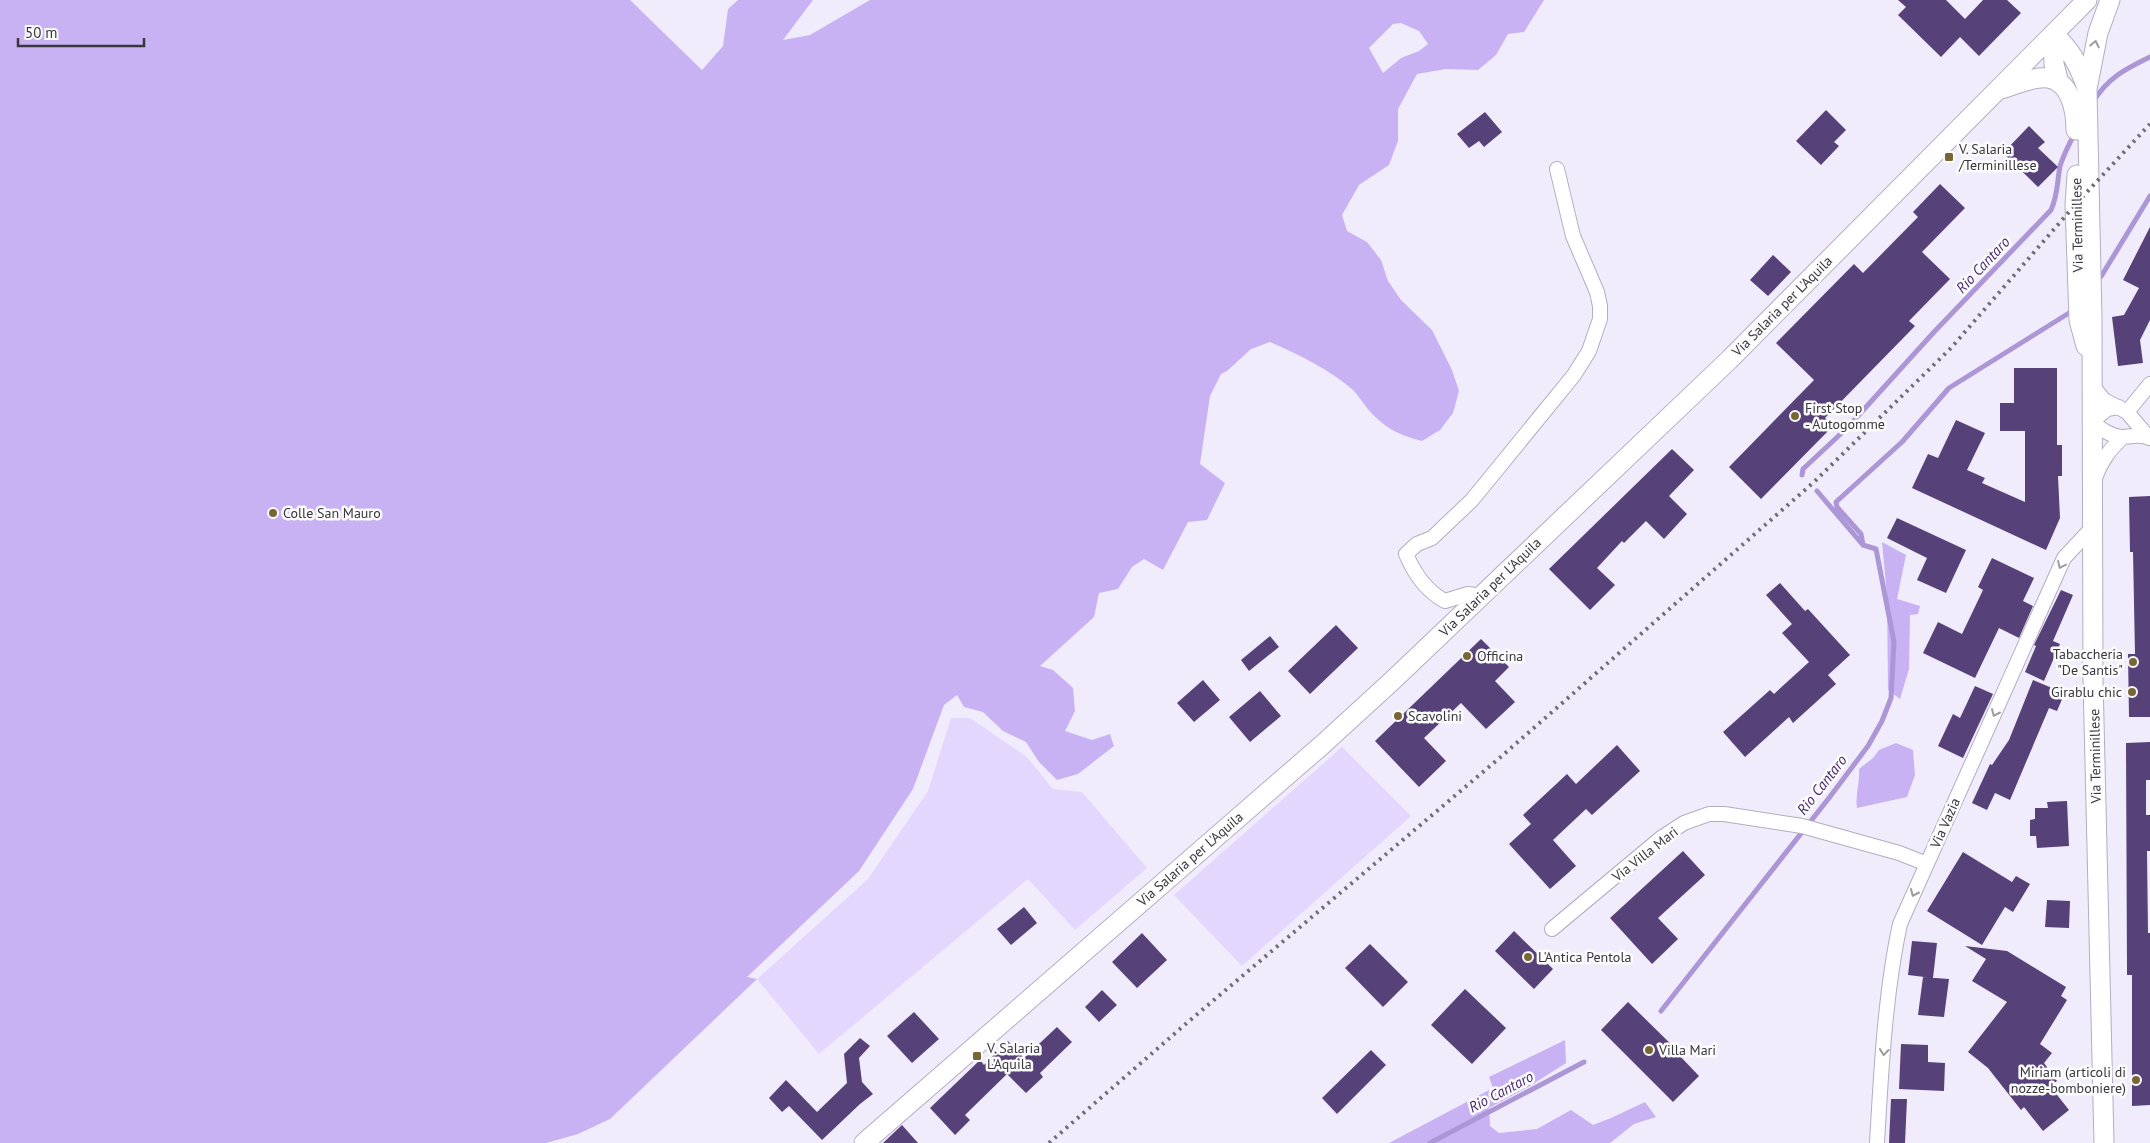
<svg xmlns="http://www.w3.org/2000/svg" width="2150" height="1143" font-family="'PT Sans',sans-serif">
<rect width="100%" height="100%" fill="#f1ecfc"/>
<!-- green -->
<path fill="#e3d7fe" d="M951,718H970L1027,757L1053,789L1082,792L1147,868L1075,930L1028,879L819,1054L757,979L868,879L928,791Z
M1342,747L1411,816L1242,966L1174,895Z"/>
<!-- forest -->
<path fill="#c8b2f4" fill-rule="evenodd" d="M0,0H630L702,70L723,46L728,9L738,0H813L783,40L810,35L870,0H1544L1524,32L1508,34L1496,55L1478,70L1446,69L1417,74L1398,109V141L1389,165L1359,185L1342,215L1347,231L1367,242L1381,260L1388,281L1401,300L1432,330L1452,370L1459,391L1453,413L1440,430L1422,441C1398,435 1383,427 1367,408C1362,402 1358,395 1353,390C1332,371 1296,353 1270,342L1251,349L1227,371L1221,374L1210,396L1200,464L1225,483L1207,520L1188,522L1163,570L1144,559L1132,567L1118,589L1099,593L1094,617L1040,666L1053,670L1073,688L1075,711L1065,731L1092,740L1110,734L1114,746L1078,774L1057,780L1039,762L1026,742L1003,731L983,712L964,707L957,695L944,705L913,789L859,871L747,977L757,979L610,1119L578,1134L546,1143H0ZM1401,23L1419,31L1428,44L1419,51L1401,58L1383,73L1369,48L1393,24Z
M1882,542L1906,555L1897,599L1920,606L1918,614L1910,615L1909,669L1900,699L1888,690L1887,596Z
M1896,743L1913,750L1915,775L1907,797L1857,808C1855,794 1860,783 1859,769L1873,758L1879,750Z
M1565,1040L1566,1063L1530,1086L1489,1108L1490,1126L1499,1133L1537,1129L1571,1110L1593,1125L1611,1118L1645,1102L1656,1117L1634,1124L1610,1143H1389L1493,1088L1489,1077Z"/>
<g fill="none" stroke-linecap="round" stroke-linejoin="round">
<!-- stream -->
<path stroke="#ac96d6" stroke-width="5" d="M2093,102C2108,77 2126,69 2150,57
M2096,282L2102,275L2150,196
M1802,475L1803,469L1847,428L1934,332L2051,210C2058,195 2057,182 2060,166C2064,154 2069,144 2075,133
M1817,491L1863,545
M1661,1011L1829,798L1868,746L1882,721L1891,698L1894,642L1876,549L1863,545L1861,534L1837,507L1836,502L1902,442L1949,388L2069,313L2074,307
M1430,1143L1584,1062"/>
</g>
<!-- building -->
<path fill="#564179" d="M1898,0H1946L1965,19L1983,0H2007L2021,13L1979,56L1960,37L1941,57L1898,15L1906,7Z
M1826,110L1846,130L1834,142L1839,146L1821,165L1796,141Z
M1485,112L1502,132L1484,147L1479,141L1469,148L1457,134Z
M2029,126L2045,142L2038,148L2058,167L2038,187L2003,153Z
M1940,184L1965,208L1922,252L1950,279L1909,321L1915,326L1825,418L1833,426L1761,499L1729,467L1814,380L1776,343L1854,264L1863,273L1918,217L1913,212Z
M2150,227V320L2140,340L2143,363L2118,366L2112,317L2124,315L2139,288L2123,280Z
M1773,255L1791,272L1768,296L1750,280Z
M2014,368H2057V445H2062V476H2058L2060,518L2046,550L1912,488L1928,454L1938,458L1956,420L1985,433L1967,470L1985,478L1982,483L2025,502V431H2000V403H2014Z
M1672,449L1694,470L1669,496L1687,514L1664,539L1646,521L1624,543L1622,541L1597,568L1615,585L1590,610L1549,569Z
M2150,496V717H2129L2128,654H2135L2133,552H2130L2129,497Z
M1897,518L1966,550L1946,593L1917,580L1927,558L1887,538Z
M1992,558L2034,578L2023,601L2033,606L2019,638L1999,628L1975,678L1923,653L1938,622L1962,634L1983,590L1978,587Z
M1780,583L1805,611L1808,609L1850,655L1828,675L1836,684L1793,723L1789,717L1745,757L1723,732L1770,690L1774,694L1809,662L1782,633L1792,624L1766,595Z
M2061,590L2073,595L2053,641L2060,644L2044,681L2025,672L2036,646L2034,645Z
M1336,625L1358,648L1310,694L1288,671Z
M1270,636L1279,647L1249,671L1241,660Z
M1481,639L1509,667L1495,681L1515,702L1486,729L1461,703L1424,738L1446,761L1419,787L1375,741Z
M1203,680L1220,700L1194,722L1177,703Z
M2033,680L2052,688L2050,692L2063,697L2057,711L2049,708L2010,800L1995,793L1987,810L1972,803L1990,764L1992,765L2009,740Z
M1975,686L1993,694L1963,758L1938,746L1953,714L1960,718Z
M1260,691L1281,716L1250,742L1229,717Z
M2150,742V780H2146V815H2150V851H2147L2148,933H2150V1105L2132,1106V975H2127L2126,743Z
M1617,745L1640,771L1592,815L1586,809L1553,840L1576,866L1550,889L1509,844L1531,824L1523,815L1567,774L1576,784Z
M2067,801L2069,846L2037,848L2036,836H2030V820L2035,819V808H2048L2047,802Z
M1683,851L1705,875L1658,918L1678,939L1652,964L1610,918Z
M1963,852L2012,882L2016,876L2030,884L2013,912L2005,907L1982,945L1927,911Z
M2047,900L2070,901L2069,928L2045,927Z
M1024,907L1037,923L1011,945L997,929Z
M1514,931L1553,969L1534,989L1495,951Z
M1142,933L1167,960L1137,988L1112,962Z
M1912,941L1937,943L1933,978L1908,975Z
M1370,944L1408,982L1383,1007L1345,968Z
M1965,946L2007,951L2066,987L2061,996L2067,1000L2040,1044L2052,1053L2044,1063L2057,1081L2050,1086L2069,1110L2043,1131L2024,1107L2021,1110L1988,1068L1968,1052L2007,1002L1972,981L1986,959Z
M1923,977L1949,979L1944,1017L1918,1015Z
M1465,989L1506,1028L1472,1064L1431,1025Z
M1102,990L1117,1005L1099,1022L1085,1007Z
M1628,1002L1681,1054L1679,1055L1699,1076L1673,1102L1601,1030Z
M914,1012L939,1039L912,1063L887,1036Z
M1057,1027L1072,1042L1040,1073L1043,1077L1026,1093L1007,1074L965,1115L970,1120L955,1135L930,1108L980,1060L984,1065L1008,1041L1024,1058Z
M860,1038L870,1046L859,1058L862,1082L873,1094L860,1104L822,1140L789,1106L782,1112L769,1098L786,1080L817,1112L847,1083L844,1054Z
M1901,1044L1928,1045V1062L1945,1063L1944,1091L1899,1089Z
M1371,1050L1386,1065L1337,1114L1322,1098Z
M1891,1099H1907L1905,1143H1889Z
M902,1125L918,1143H883Z"/>
<g fill="none" stroke-linecap="round" stroke-linejoin="round">
<defs>
<path id="street" d="M2092,385L2104,400L2127,412L2149,438
M2119,407L2107,409L2092,422C2101,429 2110,436 2122,437C2132,437 2135,434 2147,437
M2127,412L2150,384
M2095,478C2102,460 2109,450 2123,437
M1482,596L1468,594L1445,601C1426,591 1414,573 1406,554L1417,544L1432,538L1472,500L1574,375L1589,351L1600,319V306L1597,292L1573,236L1557,169
M1552,929L1661,838L1684,823L1709,814H1724L1802,826L1899,853L1927,864
M1877,1143C1881,1073 1885,993 1900,924L2064,558L2092,528"/>
<path id="secondary" d="M2053,34C2071,49 2079,66 2087,88
M2053,34L2054,64L2059,83
M1998,90C2013,86 2033,76 2048,78C2071,82 2076,111 2076,130
M2077,175L2075,205L2079,320L2086,346
M864,1143L1322,745L1392,681L1729,360L2087,0
M2104,1143L2093,679L2092,319L2087,89L2098,33L2110,0"/>
</defs>
<!-- street casing -->
<use href="#street" stroke="#b3adc0" stroke-width="16"/>
<!-- secondary casing -->
<use href="#secondary" stroke="#b3adc0" stroke-width="21"/>
<!-- street -->
<use href="#street" stroke="#fff" stroke-width="14"/>
<!-- secondary -->
<use href="#secondary" stroke="#fff" stroke-width="19"/>
<!-- rail -->
<path stroke="#6f6c76" stroke-width="4" stroke-dasharray="2.5 5" stroke-linecap="butt" d="M1049,1143L1188,1022L1503,755L1814,482L1951,348L2075,205L2150,124"/>
</g>
<!-- one-way arrows -->
<defs><path id="oneway-chevron" d="M-2-3.5L2.5 0L-2 3.5" fill="none" stroke-width="1.6" stroke-linecap="round" stroke-linejoin="round" transform="scale(1.25)"/></defs>
<g stroke="#9c9b9e">
<use href="#oneway-chevron" transform="translate(2095 44) rotate(-78)"/>
<use href="#oneway-chevron" transform="translate(2061 565) rotate(115)"/>
<use href="#oneway-chevron" transform="translate(1995 713) rotate(114)"/>
<use href="#oneway-chevron" transform="translate(1914 893) rotate(114)"/>
<use href="#oneway-chevron" transform="translate(1884 1052) rotate(96)"/>
</g>
<!-- markers -->
<g fill="#786634" stroke="#fcfcfc" stroke-width="2">
<rect x="1944" y="152" width="10" height="10" rx="2.5"/>
<circle cx="1795" cy="416" r="5"/>
<circle cx="273" cy="513" r="5"/>
<circle cx="1467" cy="656" r="5"/>
<circle cx="2133" cy="662" r="5"/>
<circle cx="2132" cy="692" r="5"/>
<circle cx="1398" cy="716" r="5"/>
<circle cx="1528" cy="957" r="5"/>
<circle cx="1649" cy="1050" r="5"/>
<rect x="972" y="1051" width="10" height="10" rx="2.5"/>
<circle cx="2136" cy="1080" r="5"/>
</g>
<g text-anchor="middle" stroke-width="5" stroke-linejoin="round" paint-order="stroke">
<!-- poi labels -->
<g font-size="14" fill="#39373e" stroke="#fcfcfc" text-anchor="start">
<text x="1959" y="154">V. Salaria<tspan x="1959" dy="16">/Terminillese</tspan></text>
<text x="1805" y="413">First Stop<tspan x="1805" dy="16">- Autogomme</tspan></text>
<text x="283" y="518">Colle San Mauro</text>
<text x="2123" y="659" text-anchor="end">Tabaccheria<tspan x="2123" dy="16">"De Santis"</tspan></text>
<text x="1477" y="661">Officina</text>
<text x="2122" y="697" text-anchor="end">Girablu chic</text>
<text x="1408" y="721">Scavolini</text>
<text x="1538" y="962">L'Antica Pentola</text>
<text x="987" y="1053">V. Salaria<tspan x="987" dy="16">L'Aquila</tspan></text>
<text x="1659" y="1055">Villa Mari</text>
<text x="2126" y="1077" text-anchor="end">Miriam (articoli di<tspan x="2126" dy="16">nozze-bomboniere)</tspan></text>
</g>
<!-- street labels -->
<g font-size="14" fill="#39373e" stroke="#fcfcfc">
<text transform="translate(2077 225) rotate(-91)" y="5">Via Terminillese</text>
<text transform="translate(1782 306) rotate(-45)" y="5">Via Salaria per L'Aquila</text>
<text transform="translate(1490 587) rotate(-44)" y="5">Via Salaria per L'Aquila</text>
<text transform="translate(2095 756) rotate(-91)" y="5">Via Terminillese</text>
<text transform="translate(1945 823) rotate(-66)" y="5">Via Vazia</text>
<text transform="translate(1645 854) rotate(-38)" y="5">Via Villa Mari</text>
<text transform="translate(1190 859) rotate(-41)" y="5">Via Salaria per L'Aquila</text>
</g>
<!-- water labels -->
<g font-size="15" font-style="italic" fill="#492974" stroke="#fcfcfc">
<text transform="translate(1983 265) rotate(-47)" y="5">Rio Cantaro</text>
<text transform="translate(1822 785) rotate(-52)" y="5">Rio Cantaro</text>
<text transform="translate(1501 1092) rotate(-28)" y="5">Rio Cantaro</text>
</g>
</g>
<!-- scale -->
<path d="M18 38v8h126v-8" fill="none" stroke="#39373e" stroke-width="2.5"/>
<text x="25" y="38" font-size="15" fill="#39373e" stroke="#fcfcfc" stroke-width="4" paint-order="stroke">50 m</text>
</svg>
